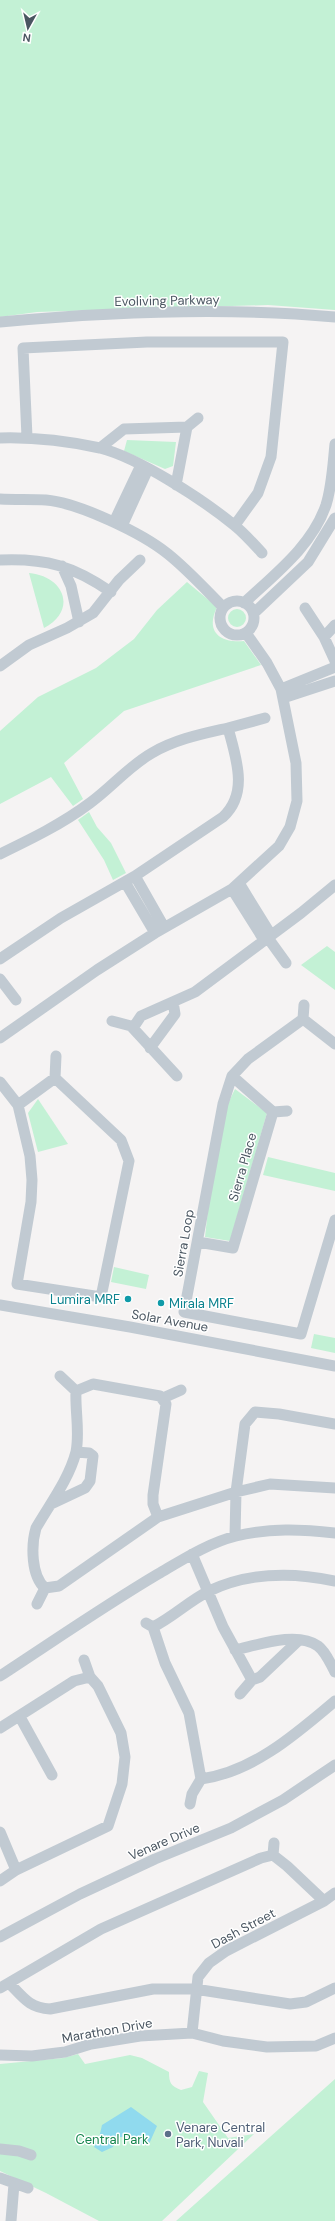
<svg xmlns="http://www.w3.org/2000/svg" width="335" height="2221" font-family="'DM Sans',sans-serif">
<rect width="100%" height="100%" fill="#f5f3f3"/>
<!-- green -->
<path fill="#c3f1d5" d="M0,0H335V310L268,305L37,312L0,317Z
M127,440L176,442L173,466L165,469L124,451Z
M29,573C64,576 78,610 44,628Z
M187,582L217,607C205,632 220,643 244,641L261,665L124,711L64,763L83,799L73,806L51,777L0,804V731L38,697L96,668L134,639L157,610Z
M228 618a9 9 0 1 1 18 0a9 9 0 1 1-18 0Z
M89,812L97,827L111,843L126,873L113,880L104,860L78,820Z
M327,946L335,952V990L301,965Z
M235,1089L267,1113L230,1241L205,1237C211,1190 213,1131 235,1089Z
M38,1099L68,1144L38,1152L28,1113Z
M268,1157L335,1173V1191L263,1175Z
M114,1267L149,1275L146,1289L111,1282Z
M314,1334L335,1338V1353L311,1348Z
M78,2054L85,2064L130,2055L142,2058L169,2072C169,2083 171,2086 181,2090L192,2087L199,2071L208,2073L203,2102L228,2138L254,2134L162,2221H99L46,2193L0,2171V2064L63,2058Z
M335,2079V2221H176Z"/>
<!-- water -->
<path fill="#90daee" d="M131,2107L157,2126L149,2144L141,2145L131,2137H117L113,2147L102,2152L94,2147L99,2138L102,2125Z"/>
<g fill="none" stroke-linecap="round" stroke-linejoin="round">
<!-- minor -->
<path stroke="#c1cad2" stroke-width="11" d="M0,322C107,312 228,307 335,317
M187,427L198,418
M27,437L23,348L147,342H283L271,457L258,493L235,525
M0,438C33,437 67,441 100,448C139,458 202,499 234,525C244,533 253,543 262,553
M100,448L124,429L187,427L176,485
M0,499C15,500 31,499 46,500C79,503 142,533 168,554C188,570 205,589 223,607
M114,522L141,465
M122,526L148,469
M0,560C46,558 73,566 111,592
M62,566L71,586L79,622
M220 618a17 17 0 1 1 34 0a17 17 0 1 1-34 0Z
M244,603C275,574 312,546 326,505C332,486 333,463 335,444
M305,608L324,637L335,661
M254,613L308,562L335,518
M324,637L335,625
M0,666L29,645L67,628L93,613L119,580L140,560
M281,689L335,667
M283,698L335,681
M228,728L265,718
M0,854C31,839 62,824 90,803C112,787 129,766 152,753C176,739 202,734 228,728C236,758 249,793 223,817L135,876L61,918L0,959
M135,876L164,927
M125,882L155,933
M239,883L271,935
M232,889L264,940
M268,938L286,963
M0,979L16,1000
M303,1019L248,1059L232,1076L223,1104L184,1312L301,1334L335,1220
M303,1019L335,1044
M303,1019L304,1005
M112,1021L131,1026L177,1076
M133,1028L141,1016L195,992L301,913L335,885
M0,1038L97,970L155,933L232,889L279,846L290,827L297,801L296,763L281,689L267,663L246,633
M150,1048L175,1014L173,1002
M0,1082L18,1105L30,1156L32,1180L31,1202L17,1284L101,1297L129,1161L121,1140L55,1078L56,1056
M18,1105L55,1078
M273,1112L287,1111
M198,1242L233,1248L273,1112L232,1076
M0,1305L130,1327L335,1366
M60,1376L76,1391
M76,1391L93,1384L160,1396L166,1404L153,1495V1504L158,1517
M163,1398L181,1390
M51,1504L85,1488L90,1481L93,1456L89,1453L76,1452
M235,1536L236,1492L245,1424L255,1412L279,1414L335,1424
M192,1554L223,1627L252,1680L260,1677L298,1641
M45,1588L59,1586L158,1517L236,1492L270,1484L335,1488
M45,1588C31,1576 31,1545 36,1528C50,1504 69,1479 76,1452C80,1432 75,1411 76,1391
M37,1604L45,1588
M146,1623L153,1627L165,1663L189,1713L201,1779
M153,1627C173,1617 189,1601 209,1591C249,1572 293,1572 335,1581
M235,1650C258,1645 297,1631 318,1646C326,1652 330,1663 335,1672
M0,1676C52,1642 104,1606 158,1574C182,1560 208,1543 236,1536C270,1528 301,1529 335,1533
M240,1694L252,1680
M20,1717L52,1775
M0,1728L74,1681L90,1677
M201,1779C253,1772 296,1734 335,1701
M190,1804L192,1794L201,1779
M0,1832L16,1870
M273,1855L274,1843
M0,1881L16,1870L108,1826L122,1784L125,1757L121,1733L98,1686L90,1677L84,1660
M0,1937L80,1894L155,1859L231,1828L283,1800L335,1765
M9,1983C23,1997 29,2008 50,2009L153,1989H195L290,2004L306,2002L335,1988
M0,1988L101,1929L261,1858L273,1855L287,1866L324,1901
M192,2033L198,1977L209,1963L226,1951L324,1901L335,1893
M0,2055L32,2056L65,2052L91,2044L140,2036L192,2033L223,2041L267,2047L316,2046L335,2038
M0,2149L19,2151L31,2155
M0,2178L28,2188
M11,2221L14,2184"/>
</g>
<!-- markers -->
<g fill="#0f9aa8" stroke="#fff" stroke-width="1.5">
<circle cx="128" cy="1299" r="4"/>
<circle cx="161" cy="1303" r="4"/>
</g>
<circle fill="#5c6f8a" stroke="#fff" stroke-width="1.5" cx="168" cy="2134" r="4"/>
<g text-anchor="middle" stroke-width="3" stroke-linejoin="round" paint-order="stroke">
<!-- street labels -->
<g font-size="13" fill="#4a5661" stroke="#fff">
<text transform="translate(167 300) rotate(-1)" y="5">Evoliving Parkway</text>
<text transform="translate(242 1167) rotate(-74)" y="5">Sierra Place</text>
<text transform="translate(183 1243) rotate(-80)" y="5">Sierra Loop</text>
<text transform="translate(170 1320) rotate(10)" y="5">Solar Avenue</text>
<text transform="translate(164 1841) rotate(-23)" y="5">Venare Drive</text>
<text transform="translate(243 1928) rotate(-28)" y="5">Dash Street</text>
<text transform="translate(107 2030) rotate(-10)" y="5">Marathon Drive</text>
</g>
<!-- culture labels -->
<g font-size="13" fill="#0d838f" stroke="#fff" text-anchor="end">
<text x="120" y="1304">Lumira MRF</text>
<text x="169" y="1308" text-anchor="start">Mirala MRF</text>
</g>
<!-- service labels -->
<g font-size="13" fill="#4e5e75" stroke="#fff" text-anchor="start">
<text x="176" y="2132">Venare Central<tspan x="176" dy="15">Park, Nuvali</tspan></text>
</g>
<!-- park labels -->
<g font-size="13" fill="#17864f" stroke="#fff">
<text x="112" y="2144">Central Park</text>
</g>
</g>
<!-- north arrow -->
<g transform="translate(28 28) rotate(188)" stroke="#ffffff" stroke-width="3" paint-order="stroke">
<path d="M0-3L7 15L0 10L-7 15Z" fill="#4a5661"/>
<text y="-6" font-size="11" font-weight="bold" text-anchor="middle" fill="#4a5661">N</text>
</g>
</svg>
